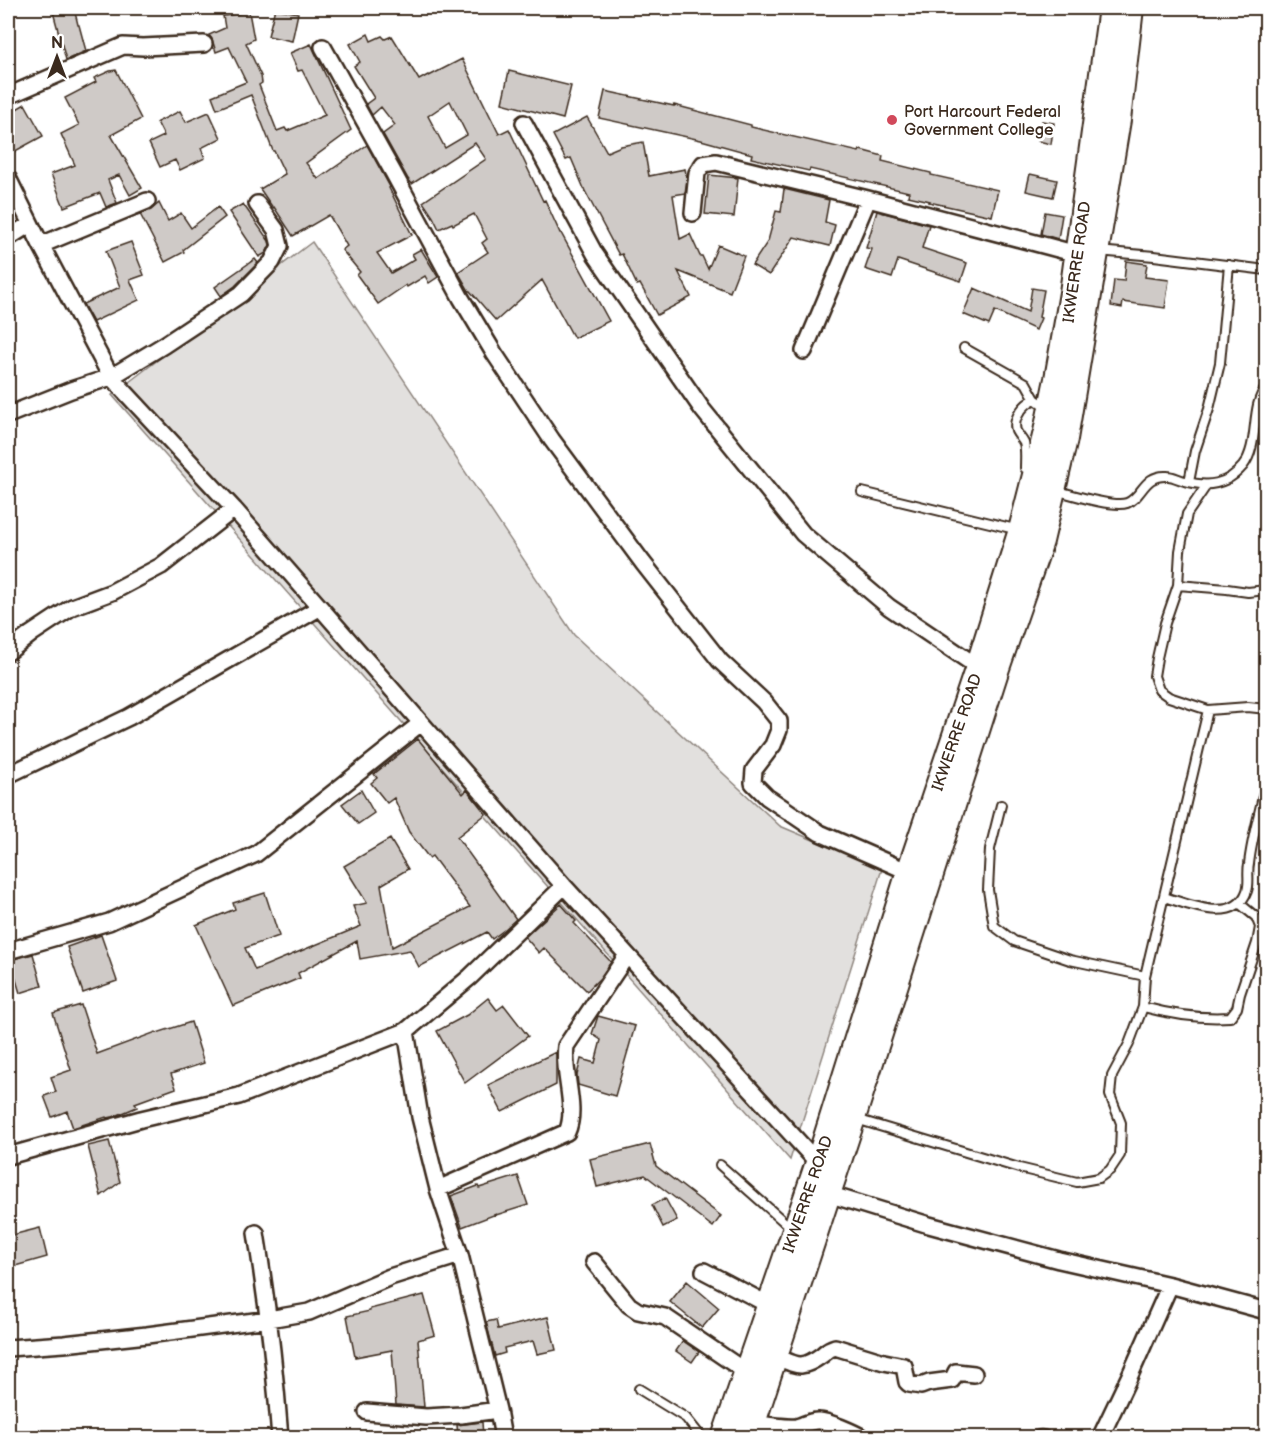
<svg xmlns="http://www.w3.org/2000/svg" width="1274" height="1445" font-family="'Balsamiq Sans',sans-serif">
<rect width="100%" height="100%" fill="#fff"/>
<filter id="ink" filterUnits="userSpaceOnUse"><feTurbulence type="fractalNoise" baseFrequency=".0167" numOctaves="2"/><feDisplacementMap in="SourceGraphic" scale="12" xChannelSelector="R" yChannelSelector="G"/><feConvolveMatrix kernelMatrix="1 2 1 2 8 2 1 2 1" color-interpolation-filters="sRGB"/></filter>
<g filter="url(#ink)">
<!-- green -->
<path fill="#e2e0de" stroke="#8e857e" stroke-width="1.5" d="M312,242L574,635L780,826L882,869L790,1160L112,395Z"/>
<!-- building -->
<path fill="#cfcac7" stroke="#3b2a1e" stroke-width="1.5" fill-rule="evenodd" d="M52,8H74L78,25H79L86,51L66,60Z
M275,8L298,13L292,41L268,36Z
M249,12L254,39L246,43L261,76L262,83L259,85L277,131L285,128L287,131L325,115L302,70L298,71L290,53L311,44L351,130L306,163L318,179L367,145L390,187L389,188L412,235L377,253L391,273L415,259L412,254L421,249L438,277L429,283L425,276L407,287L406,285L378,304L357,275L360,272L342,250L347,246L329,215L293,236L274,207L273,208L260,189L285,174L274,151H273L251,95L217,109L212,96L246,82L229,47L216,52L212,39L209,35L225,28L223,16Z
M368,34L371,41L382,36L385,39L392,36L419,80L428,75L429,76L462,59L499,134L509,129L543,201L545,200L560,233H561L609,321L574,338L542,280L496,321L470,291H469L458,272L488,252L482,243L487,239L474,214L453,225L452,223L439,229L433,217L423,202L486,159L475,143L412,184L408,179L383,134L395,125L381,107L372,115L366,104L374,98L354,66L360,62L350,44ZM450,101L467,135L445,148L428,116Z
M116,70L141,119L111,135L142,188L130,195L119,175L108,180L117,203L106,207L100,193L64,207L51,174L75,165L61,134L79,125L65,98L96,82L94,78L110,71Z
M509,71L571,86L563,119L502,103Z
M605,91L674,106V105L751,125V127L859,152L860,150L883,156L882,161L931,173V175L998,190L992,216L929,202L930,201L908,196L909,192L810,169L809,171L751,158L752,154L701,140L599,118Z
M25,104L43,136L8,155V114Z
M180,111L186,122L209,112L221,138L201,148L205,158L180,170L175,160L160,167L149,143L164,136L157,122Z
M587,117L607,152L621,146L643,142L649,176L685,169L687,179L685,193L673,195L680,239L690,234L700,256H702L708,269L718,245L744,256L730,292L678,271L691,297L657,315L640,284L637,285L622,254L619,255L585,191L571,158L566,160L553,135Z
M1042,121L1054,123L1051,144L1038,141Z
M1030,174L1057,180L1053,197L1026,191Z
M709,175L738,178L734,217L705,214Z
M784,189L829,200L825,222L835,225L830,246L794,237L769,275L752,265L768,241L776,211L781,212Z
M159,203L168,221L181,213L191,228L218,207L225,217L183,250L184,252L165,262L140,214L151,210Z
M243,204L269,241L270,245L266,253L259,257L229,212Z
M877,211L929,225L922,248L967,263L961,281L898,260L892,278L865,269L872,249L866,248Z
M1045,212L1062,215L1058,239L1041,234Z
M131,242L144,275L130,280L139,300L93,322L83,304L120,287L106,251Z
M255,259L258,263L235,286L221,296L215,287Z
M1126,261L1147,264L1145,277L1169,280L1165,308L1123,302L1122,308L1111,306L1114,280L1124,281Z
M974,288L1028,312L1032,288L1044,290L1039,317L1041,318L1036,330L995,311L989,325L963,314Z
M418,739L463,794L467,790L486,814L457,837L516,919L504,930L492,939L487,932L419,967L410,950L360,959L357,941L298,973L300,978L233,1006L196,925L235,909L233,903L265,893L279,936L245,948L255,970L361,926L353,906L367,903L344,866L390,839L408,869L381,885L392,947L470,907L432,856L429,858L409,832L394,798L387,803L371,783L377,778L374,774Z
M361,790L374,813L358,824L342,804Z
M561,904L576,921L574,923L611,962L600,978L587,991L544,948L539,953L525,937Z
M101,935L117,981L83,993L67,947Z
M33,954L42,986L20,993L10,960Z
M488,998L497,1010L504,1005L528,1036L465,1083L437,1031L467,1015Z
M81,1005L97,1054L156,1032L157,1033L191,1022L204,1063L171,1074L176,1088L135,1103L137,1107L113,1117L107,1118L106,1117L73,1128L67,1111L52,1117L44,1096L56,1092L51,1077L71,1070L53,1013Z
M598,1016L635,1026L615,1096L578,1085L577,1075L581,1059L595,1063L601,1040L592,1034Z
M556,1052V1085L502,1112L488,1085Z
M109,1141L120,1182L101,1196L88,1146Z
M650,1144L656,1166L721,1216L713,1227L645,1175L597,1187L590,1159Z
M518,1176L528,1205L496,1215V1214L462,1227L451,1196L478,1186L479,1188Z
M665,1198L677,1220L663,1227L652,1205Z
M40,1228L47,1257L8,1268V1236Z
M687,1281L719,1308L702,1328L670,1302Z
M424,1295L435,1335L418,1340L424,1407L396,1405L392,1350L355,1357L347,1316L370,1311V1309Z
M548,1317L556,1350L537,1354L533,1341L504,1348L505,1353L495,1356L486,1322L496,1320L498,1329Z
M683,1341L699,1352L692,1362L676,1351Z
M482,1422L483,1437H458L457,1425Z"/>
<g fill="none" stroke-linecap="round" stroke-linejoin="round">
<defs>
<path id="service" d="M1098,251L1154,256L1266,270
M964,348L1026,383L1035,399L1046,407
M1025,468C1025,460 1026,450 1024,443C1022,439 1018,435 1016,431C1012,418 1024,404 1035,399
M1189,482L1195,451L1209,409L1220,363L1229,265
M1206,486L1187,514L1180,551L1178,585L1165,623L1157,658L1154,676L1159,690L1169,697L1208,710L1248,707L1266,709
M1055,490C1070,494 1113,508 1127,503C1143,497 1143,474 1168,476C1173,476 1180,480 1185,481C1208,488 1227,485 1243,466C1260,444 1250,406 1266,388
M862,492L1019,530
M1178,585L1227,589L1248,592L1266,590
M1001,805L990,849L988,890L994,926L1014,941L1070,960L1145,976
M1164,897C1188,904 1235,925 1247,891C1250,883 1247,872 1249,864C1252,836 1261,809 1266,782
M1143,1007C1173,1015 1199,1019 1230,1017L1237,1008L1240,994L1257,943L1260,927L1256,917L1240,904
M856,1119L1019,1168L1077,1182L1099,1178L1110,1170L1120,1155L1121,1123L1110,1095L1112,1076L1129,1044L1143,1007L1145,976L1208,710
M720,1165L791,1228
M639,1389L686,1418L702,1438
M1033,1438C1039,1433 1044,1434 1050,1438"/>
<path id="minor" d="M323,47L394,174L461,298L494,353L552,440L643,563L720,661L764,702L779,721V730L773,745L754,770L753,783L767,797L820,833L909,872
M8,96L123,46L143,47L204,44
M524,123L595,254L702,409L803,534L889,607L978,667
M8,178L41,245L111,377L234,509L564,886L818,1163
M693,213L697,173L703,164L716,162L868,199L1077,254
M8,238L30,224
M41,245L147,201
M804,351L868,199
M8,415L71,390L111,377L164,345L241,294L272,262L280,246L276,230L257,204
M8,652L31,634L72,607L112,592L161,566L234,509
M8,775L129,717L319,608
M8,951L109,922L256,854L421,723
M406,1031L420,1117L438,1189L460,1255L498,1410L503,1438
M8,1156L141,1119L239,1096L406,1031L470,977L564,886
M438,1189L567,1132C578,1108 562,1073 566,1046L627,955
M828,1194L929,1225L1059,1260L1170,1285L1266,1311
M256,1233C267,1301 275,1369 280,1438
M594,1262L629,1305L638,1311L665,1317L746,1372
M704,1271L769,1305
M8,1348L64,1344L147,1335L269,1319L309,1312L390,1277L460,1255
M775,1356C797,1365 800,1371 822,1355C827,1351 828,1349 835,1347L884,1362L904,1366L907,1382L909,1384L921,1386L929,1383L952,1380L956,1372L974,1374
M367,1412L426,1417L461,1415L498,1410
M753,1423C767,1425 781,1428 796,1427C803,1426 810,1420 819,1421C828,1421 855,1433 863,1438
M1100,1438L1131,1373L1170,1285"/>
<path id="primary" d="M724,1438L818,1163L909,872L978,667L1021,530L1046,432L1057,379L1072,293L1111,8
M748,1438L853,1118L997,668L1041,541L1065,439L1118,120L1131,8"/>
</defs>
<!-- service casing -->
<use href="#service" stroke="#3b2a1e" stroke-width="12"/>
<!-- minor casing -->
<use href="#minor" stroke="#3b2a1e" stroke-width="20"/>
<!-- primary casing -->
<use href="#primary" stroke="#3b2a1e" stroke-width="28"/>
<!-- service -->
<use href="#service" stroke="#fff" stroke-width="8"/>
<!-- minor -->
<use href="#minor" stroke="#fff" stroke-width="15"/>
<!-- primary -->
<use href="#primary" stroke="#fff" stroke-width="24"/>
</g>
</g>
<!-- markers -->
<circle fill="#d1495b" stroke="#fff" stroke-width="2" cx="892" cy="120" r="6"/>
<g text-anchor="middle" stroke-width="6" stroke-linejoin="round" paint-order="stroke">
<!-- poi labels -->
<g font-size="16" fill="#3b2a1e" stroke="#fff" text-anchor="start">
<text x="904" y="117">Port Harcourt Federal<tspan x="904" dy="18">Government College</tspan></text>
</g>
<!-- street labels -->
<g font-size="16" fill="#3b2a1e" stroke="#fff">
<text transform="translate(1076 262) rotate(-82)" y="6">IKWERRE ROAD</text>
<text transform="translate(956 732) rotate(-71)" y="6">IKWERRE ROAD</text>
<text transform="translate(807 1194) rotate(-71)" y="6">IKWERRE ROAD</text>
</g>
</g>
<!-- margin -->
<rect width="1274" height="1445" fill="none" stroke="#fff" stroke-width="30"/>
<rect x="15" y="15" width="1244" height="1415" fill="none" stroke="#3b2a1e" stroke-width="2" filter="url(#ink)"/>
<!-- north arrow -->
<g transform="translate(57 57)" stroke="#ffffff" stroke-width="4.5" paint-order="stroke">
<path d="M0-4.5L10 22L0 15L-10 22Z" fill="#3b2a1e"/>
<text y="-9" font-size="16" font-weight="bold" text-anchor="middle" fill="#3b2a1e">N</text>
</g>
</svg>
